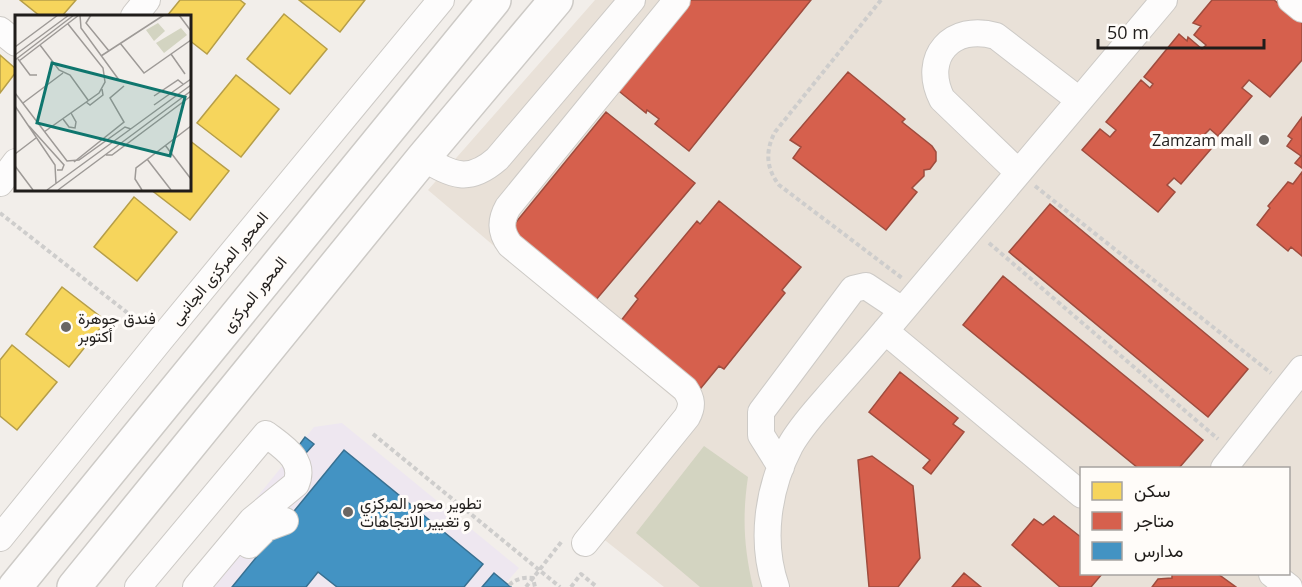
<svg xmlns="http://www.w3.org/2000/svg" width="1302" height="587" font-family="'Open Sans',Vazirmatn,sans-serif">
<rect width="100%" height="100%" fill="#f2eeea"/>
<!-- built -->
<path fill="#e9e1d8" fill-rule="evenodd" d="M595,0H1302V587H664L587,526L684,407L428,190ZM1082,468H1288V574H1082Z"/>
<!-- education -->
<path fill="#eee7f0" d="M342,423L519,568L506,583L511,587H184L314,427Z"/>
<!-- green -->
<path fill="#d3d4c1" d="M704,446L748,477C742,517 744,548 753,587H700L636,533Z"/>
<!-- homes -->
<path fill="#f6d55c" stroke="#b69e48" stroke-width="1.5" d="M20,0H76L62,16H40Z
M180,0H240L245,4L207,54L189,40V16H167Z
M299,0H365L340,32Z
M284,14L327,49L290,94L247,59Z
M0,55L16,69V72L0,93Z
M236,75L279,109L241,157L197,123Z
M189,140L229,171L190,220L150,189H189Z
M134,197L177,232L137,281L94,247Z
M62,287L106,321L69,367L26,334Z
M12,345L57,382L17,430L0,416V360Z"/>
<!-- shops -->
<path fill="#d6604d" stroke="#9f4c3e" stroke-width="1.5" d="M686,0H811L689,151L655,124L659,119L647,110L646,113L615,88Z
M1212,0H1274L1302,23V60L1270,97L1249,80L1242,88L1252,96L1218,136L1210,129L1205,134L1216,143L1181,184L1174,178L1167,185L1175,192L1158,212L1082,150L1100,129L1110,137L1116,130L1106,122L1141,80L1150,88L1153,84L1144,77L1179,34L1187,41L1188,37L1202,49L1206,45L1194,35L1201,26L1193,23Z
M848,72L905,119L902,122L932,146L936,152V161L930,169L924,170V176L912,188L917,192L886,230L793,158L801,147L790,140Z
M606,112L695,183L595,301L508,232Z
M1302,117V168L1295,163L1301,156L1287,146L1292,139L1288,136Z
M1302,172V256L1291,247L1288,251L1257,225L1270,208L1268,206L1288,182L1293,184Z
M719,201L801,267L782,290L785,293L724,369L719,366L701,388L620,322L638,299L635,296L697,221L700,224Z
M1050,204L1248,369L1208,417L1009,252Z
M1003,276L1203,440L1179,468H1138L963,325Z
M900,372L958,418L953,424L964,432L931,474L923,468L930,460L869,412Z
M872,456L913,486L920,558L898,587H869L858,460Z
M1054,516L1082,538V574H1102L1091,587H1060L1012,545L1034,519L1043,525Z
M964,573L981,587H952Z
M1172,574H1218L1236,587H1152L1158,579L1172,578Z"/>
<!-- schools -->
<path fill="#4393c3" stroke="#387091" stroke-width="1.5" d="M305,437L314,444L305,454L297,448Z
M344,450L483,564L464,587H337L318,572L306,587H232Z
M494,573L506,583L511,587H482Z"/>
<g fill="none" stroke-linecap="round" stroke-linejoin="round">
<defs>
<path id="minor" d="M1291,0L1302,9
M134,16L147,0
M0,30L16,43
M423,158C453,175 468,184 497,159L632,0
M1018,172L942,99C921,57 952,23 996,36L1079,100
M0,183L16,162
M885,331L1082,495
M781,467L761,435V412L853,289L866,286L902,310
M1224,468L1302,369
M0,538L161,339L441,0
M585,543L687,417C693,406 692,399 685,389L510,245C500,232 500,221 508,207L677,0
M249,545L266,528L285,521
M1272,574L1289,587
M138,587L266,434C283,447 306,460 296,484L252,520L196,587
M776,587C760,541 768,488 790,446C800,428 813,414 826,399C846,376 866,354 886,330C978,220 1071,110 1164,0"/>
<path id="major" d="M15,587L494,0
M74,587L423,158L556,0"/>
</defs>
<!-- minor casing -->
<use href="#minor" stroke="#cdcac6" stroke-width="28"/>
<!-- major casing -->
<use href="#major" stroke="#cdcac6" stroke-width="36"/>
<!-- path -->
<path stroke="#cecdcc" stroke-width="4" stroke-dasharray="4.5 3" stroke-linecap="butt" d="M881,0L775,132C765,151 766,168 779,185L902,278
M1035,186L1271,373
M0,213L143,325
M989,243L1218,439
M373,434L560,587
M509,585C516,579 523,577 533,578L535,587
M526,587L562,541
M571,587L581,574L597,587"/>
<!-- minor -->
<use href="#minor" stroke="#fdfcfc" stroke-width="26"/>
<!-- major -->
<use href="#major" stroke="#fdfcfc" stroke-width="33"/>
</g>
<!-- markers -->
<g fill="#6a6663" stroke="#fffcf9" stroke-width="2">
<circle cx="1264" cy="140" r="6"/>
<circle cx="66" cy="327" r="6"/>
<circle cx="348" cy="512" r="6"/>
</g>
<g text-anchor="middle" stroke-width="6" stroke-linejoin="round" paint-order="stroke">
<!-- poi labels -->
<g font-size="16" fill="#201d1b" stroke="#fffcf9" text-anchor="start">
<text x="1252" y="146" text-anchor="end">Zamzam mall</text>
<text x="78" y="324">فندق جوهرة<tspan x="78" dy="18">أكتوبر</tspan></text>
<text x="360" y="509">تطوير محور المركزي<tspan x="360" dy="18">و تغيير الاتجاهات</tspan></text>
</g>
<!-- street labels -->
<g font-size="16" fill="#201d1b" stroke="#fffcf9">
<text transform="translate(219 268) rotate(-50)" y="6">المحور المركزى الجانبى</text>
<text transform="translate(254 294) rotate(-51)" y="6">المحور المركزى</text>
</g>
</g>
<!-- overview -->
<g transform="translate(15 15)">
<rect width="176" height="176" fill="#f2eeea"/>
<path d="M143,8L150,16L139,26L131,15ZM166,13L172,20L149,38L141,28Z" fill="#d3d4c1"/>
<path fill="none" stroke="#9e9a97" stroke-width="1.5" d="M65,0L66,13L104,65M76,0L71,8L94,36M164,0L176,16M105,28L129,58L176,25M25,30L44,55L55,60L73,85M0,32L43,0M156,39L170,59M0,40L54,0M86,41L149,0M3,44L15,60H22M0,45L59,0M4,46L64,0M0,78L52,146L64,145L110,112L116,114M139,81L163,65L168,69M71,87L75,90L88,80L87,74M8,88L48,58M139,90L176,64M0,91L40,150L41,169M48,104L54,112L60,113L61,107L56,98M14,111L49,150L47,155H42M29,117L84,78L90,67L88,53L53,9M150,130L176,164M0,139L21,123M91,140H97L176,81M132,144L156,175M59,147L109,107L95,83L109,71M0,151L18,175M32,175L176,70M43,175L176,76M127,175L120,164L121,153L176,111"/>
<path fill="#0f766e" fill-opacity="0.15" stroke="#0f766e" stroke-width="3" d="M37,48L170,82L155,141L22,108Z"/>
<rect width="176" height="176" fill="none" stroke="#201d1b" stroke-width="3"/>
</g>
<!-- legend -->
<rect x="1080" y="467" width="210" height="108" fill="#fffcf9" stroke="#a6a3a0" stroke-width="1.5"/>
<rect x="1092" y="482" width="30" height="18" fill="#f6d55c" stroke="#a6a3a0" stroke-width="1.5"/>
<text x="1134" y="497" font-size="18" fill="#201d1b">سكن</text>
<rect x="1092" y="512" width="30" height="18" fill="#d6604d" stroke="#a6a3a0" stroke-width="1.5"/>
<text x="1134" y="527" font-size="18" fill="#201d1b">متاجر</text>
<rect x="1092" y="542" width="30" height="18" fill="#4393c3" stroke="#a6a3a0" stroke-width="1.5"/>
<text x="1134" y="557" font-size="18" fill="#201d1b">مدارس</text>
<!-- scale -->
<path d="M1098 39v9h166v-9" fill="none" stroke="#201d1b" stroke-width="3"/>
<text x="1107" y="39" font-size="18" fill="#201d1b" stroke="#fffcf9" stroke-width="4.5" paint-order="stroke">50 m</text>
</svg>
